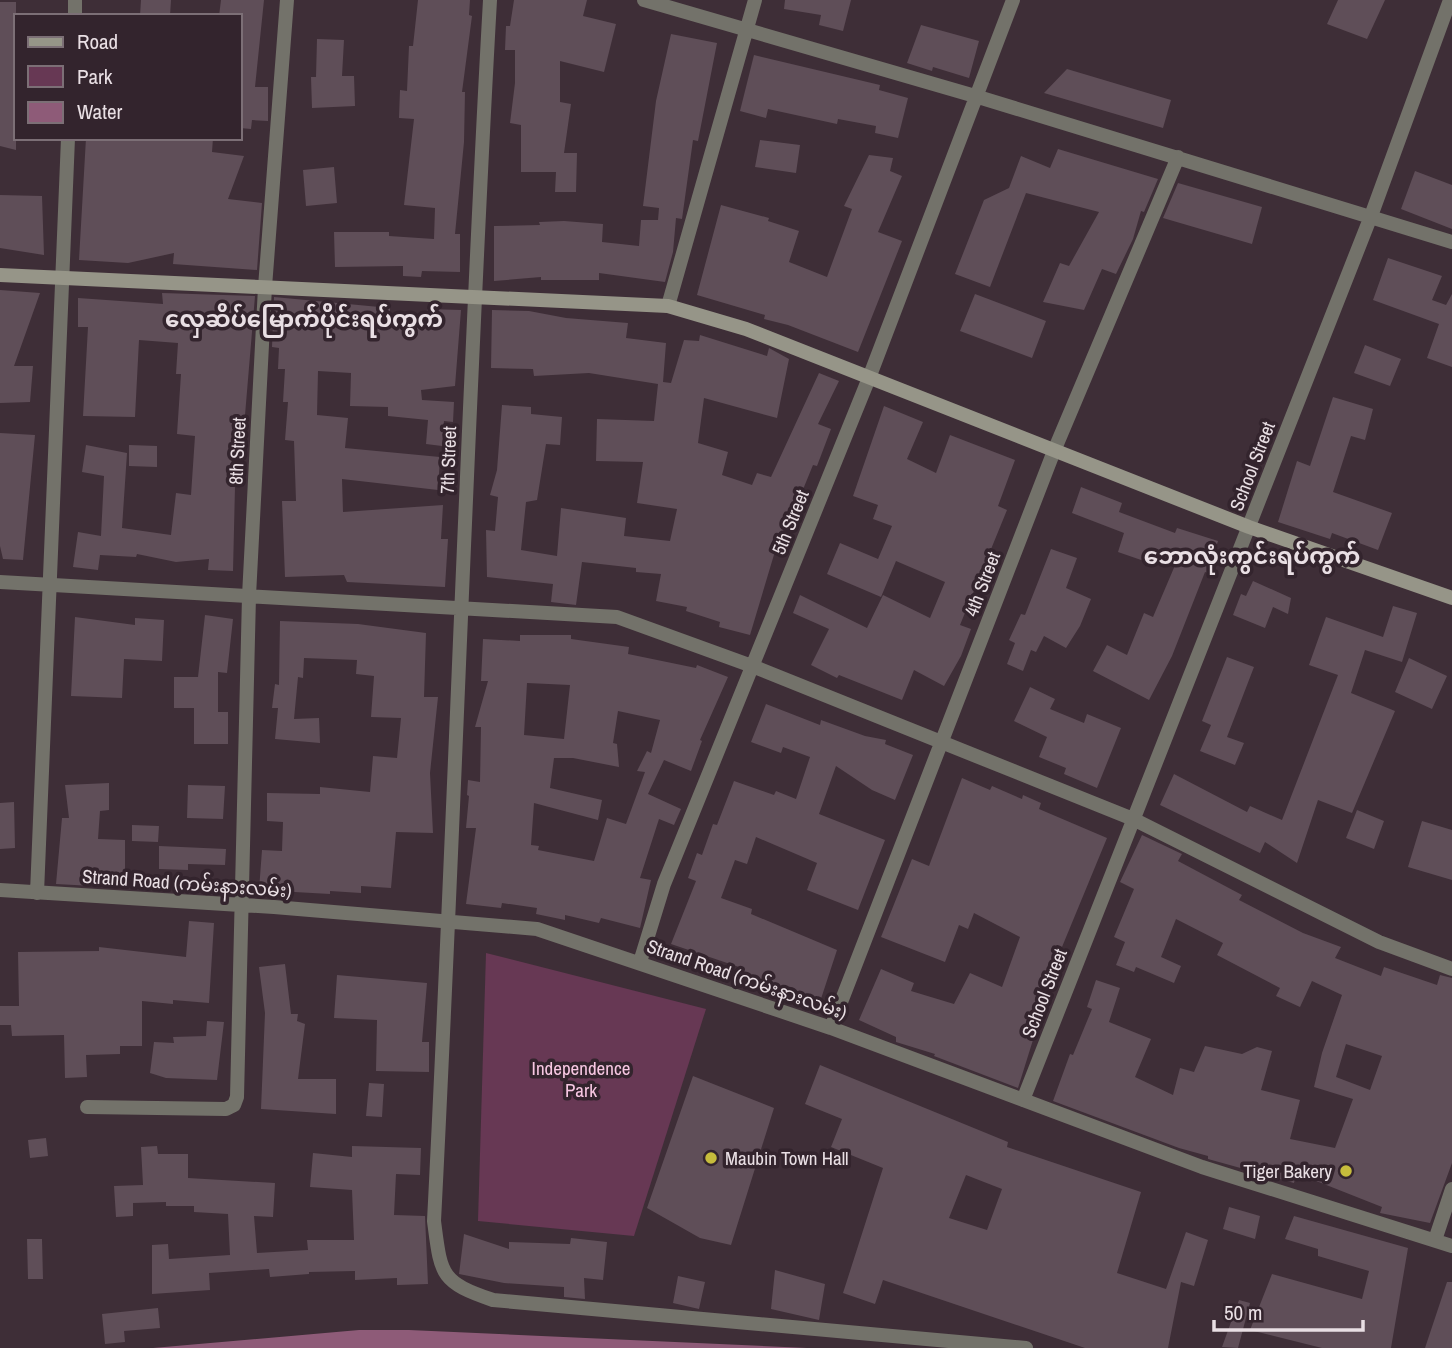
<svg xmlns="http://www.w3.org/2000/svg" width="1452" height="1348" font-family="'Archivo Narrow','Noto Sans Myanmar',sans-serif">
<rect width="100%" height="100%" fill="#3e2e37"/>
<!-- green -->
<path fill="#673854" d="M486,953L706,1009L634,1236L478,1221Z"/>
<!-- water -->
<path fill="#8e5b78" d="M359,1330H409L807,1348H153Z"/>
<!-- building -->
<path fill="#5f4e58" fill-rule="evenodd" d="M141,0H171L170,16H140Z
M221,0H264L255,87H268V121L252,120L251,129L240,128V16H219Z
M418,0H470L469,15L472,16L462,92H465L464,142L455,234H460V272L422,271L421,277L403,276V266L335,267L334,232H389V236L434,239L435,208L404,205L414,119L399,118L400,90L407,91L409,46H413Z
M514,0H587L583,16L616,24L604,72L560,61V102L571,104L564,153H577L576,192H555L556,172H521V125L510,123L515,83V50H505L506,26H510Z
M785,0H851L843,31L819,25L821,15L784,9Z
M1338,0H1385L1367,39L1327,24Z
M0,2H16V150L0,146Z
M921,25L979,41L969,78L933,67L932,71L907,63Z
M671,34L717,43L698,141L693,140L682,219L676,218L673,252L665,282L599,273V280H541V277L494,281V226L540,225L539,222L564,221L603,224L602,242L639,246L641,220H658L659,208L643,206L656,101Z
M317,39L344,40L342,76H354L355,106L312,108L311,77H316Z
M754,55L880,85L879,90L908,98L898,138L875,133L876,126L838,119L837,124L768,109L766,118L740,111Z
M1067,69L1171,100L1163,128L1044,93Z
M86,138H213L212,152L244,156L228,199L262,203L257,270L173,264L174,253L128,263L79,260Z
M760,140L800,145L796,173L755,167Z
M1058,149L1158,179L1144,212L1141,211L1133,239L1116,274L1102,269L1084,310L1043,302L1060,263L1069,266L1099,212L1026,193L990,287L955,274L984,200L1009,188L1021,156L1050,168Z
M869,155L893,158L890,171L902,176L878,232L902,241L858,352L788,325L764,319L765,315L697,295L721,205L769,218L768,221L799,231L789,262L827,277L852,209L844,206Z
M334,167L337,203L306,206L303,170Z
M1415,171L1452,185V229L1401,209Z
M1178,183L1262,207L1252,244L1163,218Z
M0,195L42,196L44,255L0,248Z
M1388,258L1442,276L1432,300L1446,305L1452,294V367L1427,358L1439,324L1373,300Z
M0,290L40,293L14,366H33L30,402L0,403Z
M162,293L255,296L243,439L233,438L230,487H235L233,571L208,570L209,559L176,562L137,554L136,557L100,555L98,570L73,567L78,532L101,536L104,476L82,472L86,445L127,453L122,528L171,535L176,493L191,495L195,436L177,434L181,374H176L178,343L139,340L135,417L83,416L88,327H78V298L163,304Z
M975,294L1046,321L1032,358L960,331Z
M274,297L390,308V321L426,323L427,309L461,310L455,386L421,390L422,400L454,402L453,422L444,421L442,446L426,444L428,420L388,416V407L350,406L351,373L318,371L317,415L348,418L345,448L440,457L438,490L342,479L343,512L443,505L441,539H448L445,587L347,582L344,575L285,577L282,501H296L294,441L285,440L288,402H283L285,369H278L279,348L272,347Z
M492,310L529,311L566,318L628,323L626,338L666,343L663,382L671,383L684,340L699,341L700,335L767,356L769,348L789,359L777,418L704,398L698,443L728,452L722,475L752,485L757,473L771,477L819,373L839,381L818,424L831,429L817,466L813,465L795,509L789,507L779,549L776,548L750,635L719,627L720,622L686,611L687,607L656,601L661,574L636,572V568L582,562L576,605L551,602L553,584L487,577L486,530L495,531L498,497L490,495L497,470L502,405L531,407V414L562,417L560,445L546,444L537,500L526,502L521,550L557,556L561,508L626,518L624,536L670,541L677,509L637,503L643,462L596,461L597,419L654,421L658,384L589,373L534,376L533,369L491,368Z
M1365,345L1401,359L1390,386L1354,373Z
M1333,397L1373,409L1365,440L1351,436L1333,492L1392,513L1378,550L1332,533L1330,539L1278,522L1297,461L1310,466Z
M884,406L923,422L907,459L936,473L950,435L1015,460L998,506L1007,510L960,625L971,629L961,656L944,686L914,670L902,700L839,675L837,678L811,665L829,629L793,613L800,595L867,628L883,595L930,618L945,582L896,561L881,597L827,574L840,543L878,559L892,526L873,519L878,505L853,496Z
M0,433L35,435L23,560L3,559L0,546Z
M129,445L157,446V467L129,466Z
M1081,487L1122,503L1119,512L1175,533L1177,528L1218,541L1208,573L1205,572L1172,656L1149,700L1093,671L1107,645L1127,655L1144,613L1153,617L1176,563L1146,553L1144,561L1118,552L1124,533L1072,513Z
M1051,549L1077,558L1066,588L1091,599L1080,626L1066,648L1044,636L1036,652L1031,650L1023,671L1007,664L1015,643L1009,640L1021,614L1025,615Z
M1253,581L1291,598L1288,614L1273,607L1265,628L1233,615L1241,594L1246,596Z
M1393,606L1417,613L1402,662L1365,650L1351,693L1395,711L1352,813L1318,800L1297,863L1265,842L1260,853L1160,805L1174,774L1247,812L1250,806L1282,820L1338,675L1309,665L1326,617L1383,637Z
M205,615L233,619L227,673L218,672V712H228V744H194V708H174V677H198Z
M75,617L135,625V618L164,620L162,661L124,659L122,698L71,696Z
M280,621L358,624L426,633L424,697H438L430,773L433,833L396,832L391,888L361,886V893L330,891V894L259,890L262,850L282,851L283,822L267,821V793L320,794V787L370,792L373,756L397,758L401,718L371,717L374,676L356,674L357,660L304,658L303,678L298,677L294,719L319,718L320,743L275,739L278,708H272L275,684L279,685Z
M520,635H571V639L629,647L628,654L696,668L697,665L728,677L700,740L702,741L691,771L664,760L648,794L681,809L674,825L659,819L640,878L651,880L640,928L601,918L599,923L565,915V920L536,914L537,908L502,903L501,908L466,904L476,828H466L469,796L467,795L468,780L480,782L481,727H475L488,681H481L483,639L520,641ZM527,683L570,685L564,739L524,735ZM618,711L660,720L651,753L647,751L637,771L645,772L626,824L607,818L594,861L538,850L539,846L531,845L534,803L598,820L602,800L550,788L554,758H573L619,767L617,744L613,743Z
M1227,657L1254,667L1227,737L1244,743L1235,765L1200,751L1211,725L1202,721Z
M1409,658L1447,676L1432,709L1395,692Z
M1030,687L1055,699L1050,709L1084,723L1087,714L1121,728L1097,788L1064,774L1066,768L1039,757L1047,737L1014,721Z
M766,704L820,725L821,720L865,736L886,740L885,744L913,755L895,800L872,790L836,766L819,814L885,840L858,910L807,890L817,863L756,837L747,864L735,860L721,898L752,909L751,914L837,950L818,1008L739,981V967L671,944L696,881L688,878L697,853L702,855L713,824L717,825L734,781L774,795L776,791L796,799L810,757L783,747L781,753L751,742Z
M962,778L990,790L992,786L1022,799L1023,795L1041,803L1039,809L1107,838L1062,947L1018,1088L934,1056L935,1054L896,1042V1037L859,1020L881,969L914,983L911,991L954,1004L970,973L1002,987L1020,937L974,913L968,929L959,925L945,962L881,937L912,859L929,866Z
M109,783V810L100,811L98,839L125,840V880H94L93,886L56,884L62,818H69L65,785Z
M188,785L225,786L223,819L187,818Z
M14,802L15,848L0,849V803Z
M1357,810L1384,821L1374,849L1346,838Z
M1422,821L1452,830V880L1408,867Z
M132,825L159,826L158,842L132,841Z
M1142,835L1182,854L1178,861L1242,895L1239,900L1303,933L1341,947L1335,958L1381,976L1384,967L1437,985L1440,975L1452,978V1163L1430,1223L1380,1213L1382,1207L1296,1173L1294,1183L1208,1159V1156L1179,1148L1053,1101L1070,1054L1073,1055L1092,1009L1087,1007L1096,980L1120,988L1109,1022L1151,1039L1135,1077L1173,1095L1180,1068L1194,1072L1205,1046L1242,1054L1257,1047L1272,1051L1261,1090L1300,1100L1290,1139L1335,1148L1353,1099L1314,1087L1322,1053L1342,995L1312,981L1300,1007L1276,996L1280,988L1217,955L1223,943L1176,919L1161,957L1181,966L1174,983L1136,967L1134,972L1116,965L1125,942L1114,937L1134,889L1120,882ZM1346,1044L1382,1056L1370,1090L1336,1077Z
M159,846L226,849L225,865L188,864V870L159,869Z
M189,921L214,923L209,1003L173,1000V1004L142,1001V1046H120V1054L86,1055L87,1077L65,1078L64,1035L12,1036L11,1025H0V1006H19L18,952L99,951V947L186,957Z
M285,964L291,1014H298L297,1021L305,1024L298,1079H336V1114L261,1109L265,1013L259,967Z
M337,975L427,983L422,1042H429V1072L376,1071L377,1020L334,1018Z
M207,1021L224,1022L217,1080L166,1078L150,1073L154,1042L174,1043L173,1037L206,1036Z
M820,1065L1008,1142L1007,1147L1141,1192L1117,1273L1166,1289L1186,1232L1208,1240L1194,1286L1181,1282L1168,1348H1085L883,1280L875,1304L843,1293L883,1168L831,1147L842,1119L805,1104ZM966,1175L1002,1189L987,1230L949,1218Z
M693,1076L774,1108L731,1245L700,1238L647,1208Z
M369,1083L384,1084L382,1117L366,1116Z
M46,1138L48,1156L30,1158L28,1140Z
M157,1146L158,1154H188V1178L275,1183L273,1217L254,1216L257,1253L308,1250L307,1240H354L352,1190L310,1187L313,1153L352,1157V1146L421,1148L420,1175L396,1174L394,1215L425,1216L428,1284L397,1285V1278L355,1280V1271L309,1272V1274L270,1277L269,1269L209,1273L210,1290L152,1294V1245L168,1244L169,1259L230,1255L228,1214L194,1212V1206H166V1202L133,1203V1216L116,1217L114,1186L143,1185L141,1147Z
M1229,1207L1260,1216L1255,1239L1223,1229Z
M1294,1216L1408,1248L1391,1348H1322L1250,1330L1272,1274L1362,1299L1369,1271L1318,1256V1249L1285,1239Z
M464,1234L509,1249V1242L570,1244L571,1238L607,1242L603,1280L584,1278L585,1299L564,1297V1287L504,1283L459,1274Z
M27,1239H42L43,1279H28Z
M775,1270L825,1284L819,1320L771,1309Z
M678,1276L705,1282L699,1309L673,1303Z
M1447,1282H1452V1348H1425Z
M1239,1300L1250,1303L1238,1348L1222,1347Z
M158,1308L160,1328L124,1331L125,1342L105,1344L102,1314Z"/>
<g fill="none" stroke-linecap="round" stroke-linejoin="round">
<!-- street -->
<path stroke="#73726a" stroke-width="14" d="M490,0C467,407 455,814 434,1221C441,1275 440,1282 493,1300L1026,1348
M644,0L975,96L1452,242
M75,16V0
M668,306L755,0
M0,582L617,617L752,666L1133,819L1379,942L1452,969
M0,890L274,907L537,929L831,1028L1202,1167L1452,1246
M37,893L68,138
M640,962L664,884L869,378L1013,0
M831,1028L1054,451L1178,157
M1023,1100L1371,216L1450,0
M87,1107L226,1109L234,1105L237,1097L249,596L265,287L287,0
M1435,1240L1452,1189"/>
<!-- secondary -->
<path stroke="#969588" stroke-width="14" d="M0,275L668,306L746,329L1249,527L1452,598"/>
</g>
<!-- markers -->
<g fill="#c6bc3c" stroke="#33242d" stroke-width="2.5">
<circle cx="711" cy="1158" r="7"/>
<circle cx="1346" cy="1171" r="7"/>
</g>
<g text-anchor="middle" stroke-width="7" stroke-linejoin="round" paint-order="stroke">
<!-- street labels -->
<g font-size="19" fill="#e9dfe4" stroke="#33242d">
<text transform="translate(237 451) rotate(-87)" y="7">8th Street</text>
<text transform="translate(448 460) rotate(-88)" y="7">7th Street</text>
<text transform="translate(1252 466) rotate(-69)" y="7">School Street</text>
<text transform="translate(790 522) rotate(-68)" y="7">5th Street</text>
<text transform="translate(982 584) rotate(-69)" y="7">4th Street</text>
<text transform="translate(187 883) rotate(4)" y="7">Strand Road (ကမ်းနားလမ်း)</text>
<text transform="translate(747 979) rotate(19)" y="7">Strand Road (ကမ်းနားလမ်း)</text>
<text transform="translate(1044 993) rotate(-69)" y="7">School Street</text>
</g>
<!-- park labels -->
<g font-size="19" fill="#f7c7e2" stroke="#33242d">
<text x="581" y="1075">Independence<tspan x="581" dy="22">Park</tspan></text>
</g>
<!-- poi labels -->
<g font-size="19" fill="#e9dfe4" stroke="#33242d" text-anchor="start">
<text x="725" y="1165">Maubin Town Hall</text>
<text x="1332" y="1178" text-anchor="end">Tiger Bakery</text>
</g>
<!-- quarter labels -->
<g font-size="23" font-weight="bold" fill="#e9dfe4" stroke="#33242d">
<text x="304" y="327">လှေဆိပ်မြောက်ပိုင်းရပ်ကွက်</text>
<text x="1252" y="564">ဘောလုံးကွင်းရပ်ကွက်</text>
</g>
</g>
<!-- legend -->
<rect x="14" y="14" width="228" height="126" fill="#33242d" stroke="#7c6f76" stroke-width="2"/>
<rect x="28" y="37" width="35" height="10" fill="#969588" stroke="#7c6f76" stroke-width="2"/>
<text x="77" y="49" font-size="21" fill="#e9dfe4">Road</text>
<rect x="28" y="66" width="35" height="21" fill="#673854" stroke="#7c6f76" stroke-width="2"/>
<text x="77" y="84" font-size="21" fill="#e9dfe4">Park</text>
<rect x="28" y="102" width="35" height="21" fill="#8e5b78" stroke="#7c6f76" stroke-width="2"/>
<text x="77" y="119" font-size="21" fill="#e9dfe4">Water</text>
<!-- scale -->
<path d="M1214 1320v10h149v-10" fill="none" stroke="#e9dfe4" stroke-width="3.5"/>
<text x="1224" y="1320" font-size="21" fill="#e9dfe4" stroke="#33242d" stroke-width="5" paint-order="stroke">50 m</text>
</svg>
